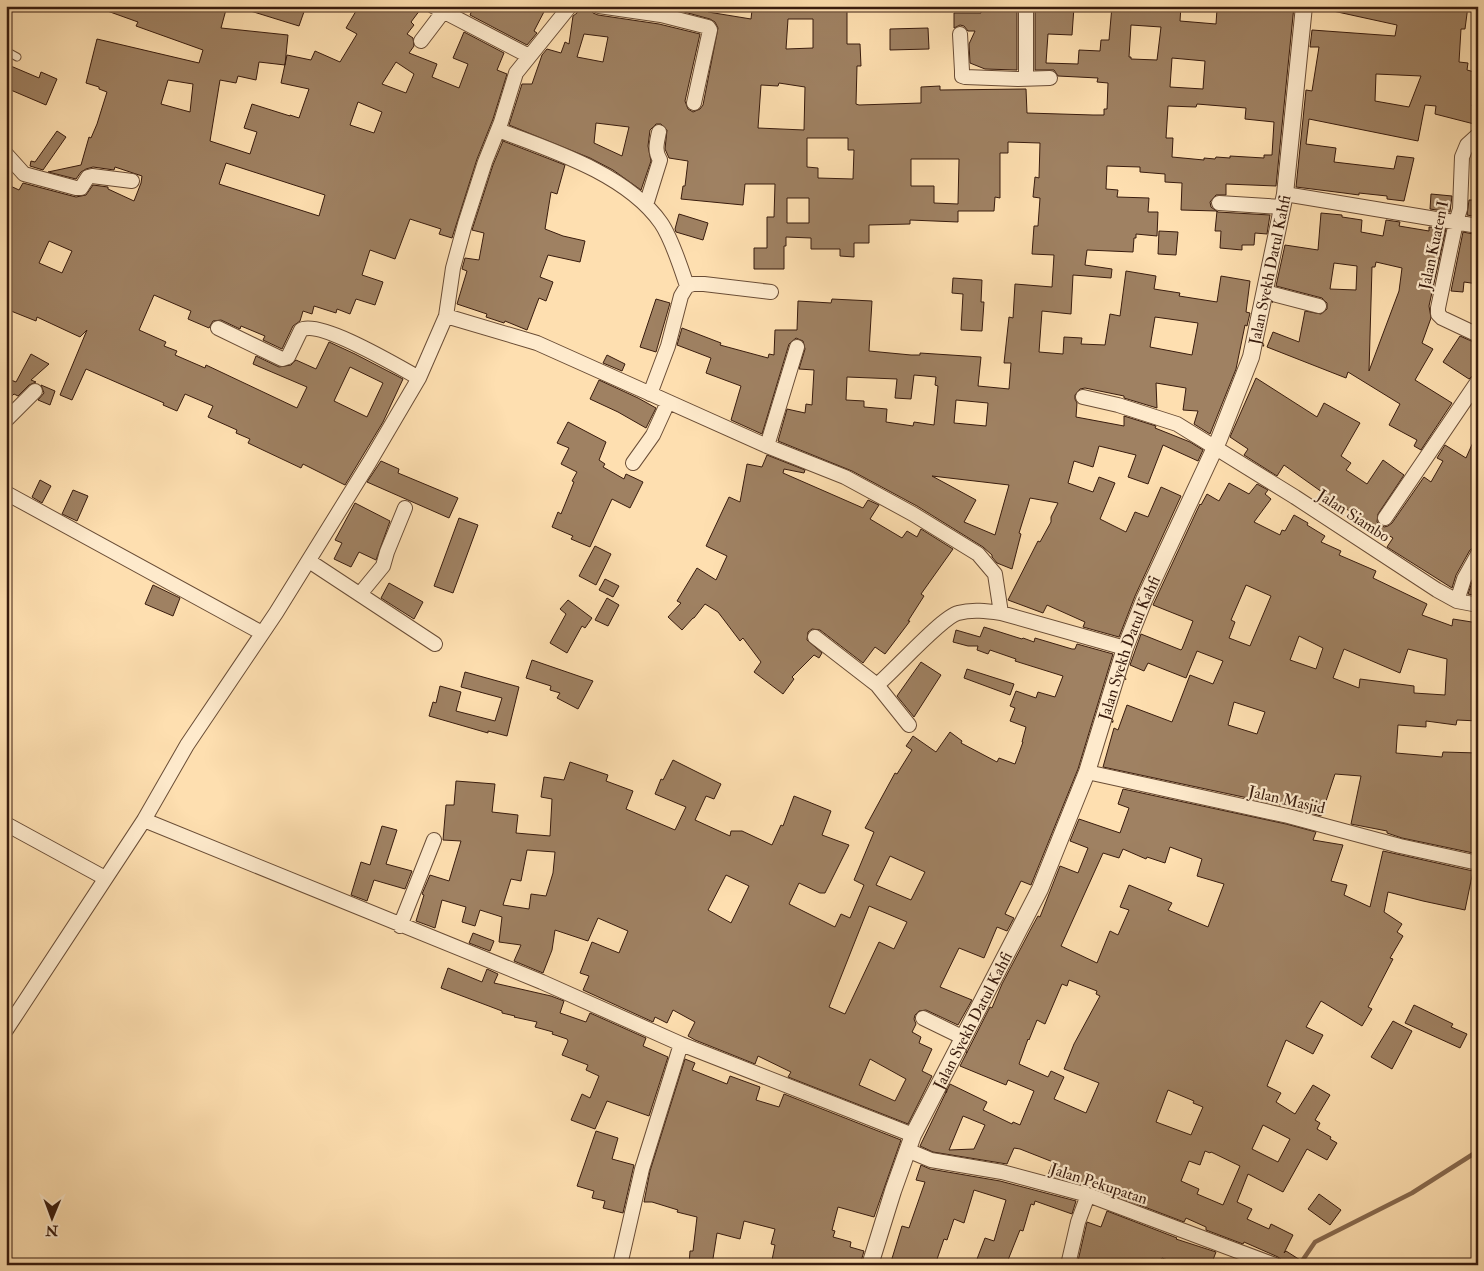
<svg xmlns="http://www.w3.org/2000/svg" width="1484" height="1271" font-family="'IM FELL Double Pica',serif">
<rect width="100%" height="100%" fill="#fedfb0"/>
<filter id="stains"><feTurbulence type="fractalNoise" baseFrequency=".004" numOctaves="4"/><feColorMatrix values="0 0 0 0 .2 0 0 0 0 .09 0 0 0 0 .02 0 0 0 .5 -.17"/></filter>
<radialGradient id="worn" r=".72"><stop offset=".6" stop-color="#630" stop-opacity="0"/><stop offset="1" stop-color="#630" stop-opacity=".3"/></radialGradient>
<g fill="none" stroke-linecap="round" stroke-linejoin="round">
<!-- stream -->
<path stroke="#87694e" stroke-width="4.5" d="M1300,1264L1315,1242L1412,1193L1478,1151"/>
</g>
<!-- building -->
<path fill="#9f8162" stroke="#391c0e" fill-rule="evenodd" d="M100,6H227L221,28L288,35L285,65L259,62L256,80L238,76L236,83L220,80L210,141L250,154L257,132L244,128L252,104L290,116V115L299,118L309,89L281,83L287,55L311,60L315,51L340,62L357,34L346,28L359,6H423L411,22L414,25L407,34L413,38L414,46L409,53L437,64L432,77L459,88L468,64L453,58L464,32L504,53L497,70L507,74L493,119L477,159L452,238L439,234L441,229L410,219L395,259L370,250L362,275L383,282L375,305L356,299L350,314L337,309L336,313L314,306L312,314L303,311L300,321L293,326L282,349L263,340L265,336L241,326L240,329L221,320L213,321L209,328L188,319L191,311L154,295L139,330L166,342L164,346L177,351L175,355L205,368L206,365L297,408L307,387L253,364L256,356L279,367L291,365L296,360L316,369L329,342L355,354L403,379L383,422L345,485L303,464L301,468L248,443L250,439L236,433L237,430L208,417L213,406L185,394L177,411L163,405L164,403L86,369L72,400L60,395L87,330L80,337L37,317L36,321L6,309V184L19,190L23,183L76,197L86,195L93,185L108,187V189L134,201L141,183L142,176L115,167L114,170L93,167L86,169L81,172L76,179L48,172L81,165L89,137L91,138L97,124L107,92L99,89V87L86,83L97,39L199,63L203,50L136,26L138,22L99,8ZM396,62L414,74L406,93L382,84ZM168,80L193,84L190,112L161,104ZM358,102L382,112L374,133L350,125ZM226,163L325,195L319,216L219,184ZM49,241L72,251L62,273L39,263ZM350,367L383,383L367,417L334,401Z
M244,6H306L299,26L244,9Z
M474,6H547L534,31L537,33L527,45L470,15Z
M579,6H590L593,13L598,15L659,24L700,34L685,101L688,109L693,112L700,109L703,105L718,28L715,22L710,19L662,6H709L708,12L751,19L752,10L770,11V6H847V44H860L861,66H857L856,104L859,105L921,103V87L940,86V90L1026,89L1027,113L1093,115H1104V109H1107L1108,83L1097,82L1098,78L1058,76L1054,70H1035V6L1074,7L1072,35L1048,34L1046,63L1078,64L1079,50L1100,51L1101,40H1109L1112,6H1181L1180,21L1216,24L1217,9L1232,10V6H1294L1276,186L1226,184V195H1216L1210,202L1211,207L1218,212L1270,215L1267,234L1255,233L1254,245H1242V250L1220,248L1221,231H1215L1217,211L1181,210L1182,183L1165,182V174L1140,172V167L1107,166L1106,189L1118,190L1117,197L1149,198L1148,212H1158L1157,236L1136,234V238H1134L1133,252L1087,250L1085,265L1112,269L1111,278L1073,275L1071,314L1042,311L1039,352L1063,354L1064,337L1082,338L1081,344L1105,345L1110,314L1120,316L1126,271L1156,276L1154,289L1180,293L1179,296L1217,302L1221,276L1250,281L1246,312L1250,313L1247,326L1245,325L1236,369L1210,434L1194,424L1198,411L1183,410L1186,388L1156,383L1157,408L1124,398V396L1085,388L1080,389L1075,395V399L1077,403L1076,417L1124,426V416L1156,426L1155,428L1190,442L1203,450L1198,461L1163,445L1148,484L1128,477L1136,455L1099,446L1093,467L1074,461L1068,483L1093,492L1099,477L1115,483L1100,519L1126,532L1135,512L1148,517L1161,487L1181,496L1135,596L1119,637L1083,627L1085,622L1047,605L1043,613L1008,600L1038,541L1040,542L1051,522V517L1058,503L1030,498L1019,533L1021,534L1012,569L997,563L992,557V555L983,547L917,506L852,471L778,441L787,409L805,413L806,404L812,405L814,370L799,369L805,349L803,341L796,338L789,344L762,434L731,420L741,386L706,373L711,358L677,345L682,328L721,343L720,345L768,358L769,354L774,355L775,330H797L798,301L831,303L832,299L872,301L869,351L911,355H920V353L981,357L978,386L1009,389L1011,363H1004L1009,317L1013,318L1015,284L1052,287L1054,255L1032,254L1034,226H1038L1040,198L1033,197L1035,177L1039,178L1040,143L1008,142V153H1000V198L995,197L994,211H958V222L910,220V224L869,225V243H854V257L840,256V249H811V238L786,237V246H784V269H754V248H767V217H774L775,184H745L743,205L681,199L683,186H685L688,161L669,158L665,149L667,130L661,124H656L650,130L648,146L651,161L641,190L613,170L590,158L509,125L522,84H532L542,55L547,49L561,53L565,42L569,44L573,16L577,13ZM788,19H813V48L786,49ZM1131,25L1161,27L1157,60L1131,59V57H1129ZM584,34L608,37L603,62L577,57ZM1172,58L1205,61L1203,89L1170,87ZM779,83L805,87L804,130L758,128L761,85L778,86ZM1197,104L1246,108L1245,119L1274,122L1272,155H1264V158L1230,156V158L1216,157L1215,159L1204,158V160L1172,157L1173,138H1166L1168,106L1196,107ZM596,123L629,127L622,156L594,143ZM807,138H848V150H854L853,179L818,178V168L807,167ZM911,159H959L958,204L934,203V186H911ZM787,198H809V223H787ZM1155,317L1198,323L1192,355L1150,347ZM914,375L936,377L935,385L938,386L934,425L914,422L913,426L886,422L887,409L864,407V401L846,400L847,377L897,379L895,398L911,399ZM956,400L988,403L986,426L954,423ZM932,476L1009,485L995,535L964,522L976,500Z
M981,6H1017V70L985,69L970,63L969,44L975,31H968L964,26L960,25L954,28V13H981Z
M1334,6H1468L1465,29H1461L1459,62L1468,63L1467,70L1478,73V85L1472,106L1478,108V125L1435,114L1436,106L1425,105L1418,141L1309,119L1306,144L1336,148L1334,162L1394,169L1397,156L1414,158L1404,201L1387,199V196L1359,193V195L1344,193L1296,187L1306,90L1312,91L1319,47H1310L1312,30L1395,36L1397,25L1333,11ZM1376,74L1421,76L1409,107L1375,101Z
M928,28L929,49L890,50V29Z
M6,64L39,78L41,72L57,79L46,105L6,88Z
M57,131L66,137L43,170L30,166L31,161L35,162Z
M503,141L565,165L557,194L551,192L545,229L563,236L585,241L580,262L548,255L540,277L553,282L546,301L539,298L527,330L505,321L504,323L486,317L487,314L457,304L467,271L462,269L465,258L479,260L484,233L472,230L493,165Z
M1431,194L1452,196L1450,212L1430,209Z
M1469,200H1478V217L1467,215Z
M1321,213L1342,215V217L1362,220L1361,232L1383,236L1386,220L1400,222L1399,226L1429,231V227L1446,229L1429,306L1431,318L1422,343L1433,349L1415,380L1452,403L1421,450L1414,446L1417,440L1389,425L1400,404L1348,372L1346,378L1267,347L1273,332L1299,342L1305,311L1321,314L1327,309V303L1322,298L1276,286L1285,245L1318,250ZM1376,262L1402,268L1399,291L1369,371L1372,267H1375ZM1334,263L1357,266L1356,290L1330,289Z
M679,214L708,223L703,240L676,232L675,229Z
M1159,231L1178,232L1176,255L1158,254Z
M1463,232L1478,235V284L1464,282L1463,292L1451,291Z
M953,278L982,280L981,302H984L982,331L961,330L963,294L952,293Z
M656,299L670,303L656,352L640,347Z
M1460,336L1478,344V370L1469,379L1443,362Z
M31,354L49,364L31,380L36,382L29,385L18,396L14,394L7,401L6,399L10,393L6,392V389L11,380L16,382Z
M607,355L625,364L622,371L603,363Z
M1256,378L1317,417L1324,403L1360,423L1341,456L1351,463L1346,470L1367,484L1383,460L1404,475L1378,514L1377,522L1384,527L1388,526L1392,523L1424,477L1431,482L1443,461L1437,458L1445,445L1466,458L1478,431V545L1470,550L1456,575L1452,588L1387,547L1393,538L1343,507L1284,465L1277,476L1244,455L1248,449L1230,437Z
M599,380L638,398L656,408L646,428L618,412L590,399Z
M41,385L55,391L50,405L38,400L44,393Z
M568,422L606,442L599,460L605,464L603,467L624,479L626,474L643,482L630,508L612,499L590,547L571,539L573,536L552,527L558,512L561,514L574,482L572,481L577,472L561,464L569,448L557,443Z
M767,455L805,470L804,473L784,469L783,473L863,508L868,500L879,505L870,519L902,538L907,531L917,537L921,529L953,549L921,594L924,596L908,621H910L885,654L875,647L863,663L820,630L812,629L808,632L807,640L822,653L819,658L814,655L792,677L794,679L783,694L754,672L761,662L743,638L740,641L718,612L705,604L694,618H693L682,630L668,617L681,603L677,601L697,568L716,580L727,556L706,546L729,497L740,502L747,464L762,467Z
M381,461L399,469L398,473L458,498L449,518L367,482Z
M40,480L51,486L42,503L32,497Z
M1229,483L1249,494L1257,484L1268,490L1265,494L1271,499L1254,522L1280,535L1282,530L1285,531L1294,515L1308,523L1307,525L1325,536L1321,542L1341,551L1339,555L1376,571L1373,578L1427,604L1422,615L1452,626L1453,619L1478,623V721L1457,720L1456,725L1426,721V727L1398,725L1396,753L1442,757L1443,752L1478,753V854L1402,838L1387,833V831L1351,824L1361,776L1335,774L1321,816L1290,807L1103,767L1114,728L1118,730L1127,705L1172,722L1190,675L1213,684L1223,661L1197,651L1186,678L1148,663L1144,671L1130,665L1141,634L1181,650L1182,649L1193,621L1153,605L1200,504L1201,505L1207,494L1219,501ZM1246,585L1271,596L1250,646L1229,638L1235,622L1231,620ZM1299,636L1323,648L1316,669L1290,660ZM1344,649L1400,673L1408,649L1447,659L1445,695L1414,693V686L1360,679L1359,688L1333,678ZM1234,702L1265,712L1257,734L1228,725Z
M73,490L88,496L77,521L62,514Z
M355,503L390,521L376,560L359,552L351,567L334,559L342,543L335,540Z
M459,518L478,525L453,593L434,586Z
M595,546L611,554L596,585L579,576Z
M1478,572V596L1468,594L1472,582Z
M605,579L619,586L613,597L599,590Z
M389,583L423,602L414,619L381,598Z
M153,585L180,598L173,616L145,604Z
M607,598L619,605L608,626L595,620Z
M568,600L592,618L585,628L582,626L567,653L550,643L566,614L560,609Z
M984,627L1022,639L1023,638L1034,642L1035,638L1072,649H1075L1077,644L1113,654L1078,769L1031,885L1021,881L1005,914L1014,918L1007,931L997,927L984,958L959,948L940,987L972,1000L958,1025L926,1010L919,1011L915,1015L914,1019L916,1024L912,1032L921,1037L919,1043L932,1049L922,1071L932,1076L908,1124L788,1077L791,1072L758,1056L755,1064L695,1040L688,1036L695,1022L673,1010L667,1023L655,1017L653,1022L583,990L589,976L580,973L592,942L619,953L628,931L598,918L588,941L555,930L552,950L543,973L514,961L521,945L499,942L502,917L480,910L475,926L462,922L466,907L442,900L435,928L416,921L424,895L422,894L430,875L449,881L461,841L443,840L446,805H454L456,781L495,784L492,812L518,815L516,833L550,836L552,799L541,797L544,777L564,780L570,762L608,775L606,781L633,791L626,809L675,830L686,807L655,794L661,779L663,780L673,760L721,784L714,799L706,796L695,820L730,836L731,831H742L772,845L781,825L783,826L794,796L831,811L822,835L849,845L825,893H820L799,883L789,904L835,927L841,914L850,918L864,885L854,880L874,832L865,828L895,773L897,774L912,750L906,746L913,736L936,752L950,732L962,741L961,743L997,762L999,758L1015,764L1023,742H1022L1026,727L1010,721L1015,708L1010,706L1016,691L1036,698L1038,692L1055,697L1063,676L1015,661L1016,659L990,650L988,654L977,650L978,646H968L953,642L956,630L980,637ZM527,850L555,852L553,873L546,896L531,894L529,909L503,905L511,879L521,881ZM890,856L925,872L911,900L876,885ZM726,875L749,886L731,923L708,910ZM869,906L907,922L894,949L879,942L845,1014L829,1007ZM870,1059L906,1079L895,1101L859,1085Z
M532,660L593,681L578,709L557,698L560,693L550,690L551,686L526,678Z
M921,662L941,675L914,717L897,696Z
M967,669L1014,684L1010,695L964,678Z
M465,672L519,687L507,736L488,731V733L429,716L433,702L436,703L440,686L461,692L456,711L495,721L502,698L461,687Z
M1123,789L1286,824L1316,832L1313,840L1343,845L1331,881L1347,885L1344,895L1370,907L1383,851L1473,871L1465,910L1423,901L1388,892L1384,912L1402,924L1397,932L1403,936L1390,958L1393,959L1368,1007L1372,1009L1362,1026L1321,1001L1306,1027L1323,1035L1313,1054L1286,1040L1267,1086L1281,1093L1276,1102L1295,1114L1313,1085L1330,1095L1315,1120L1320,1123L1317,1129L1331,1137L1330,1139L1337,1143L1327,1160L1307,1149L1283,1192L1248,1174L1237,1202L1252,1209L1247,1219L1269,1229L1271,1224L1293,1235L1284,1253L1286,1251L1308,1265H1284L1282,1260L1278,1257L1244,1242L1243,1244L1206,1230V1227L1186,1218L1184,1222L1113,1195L1115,1190L1088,1181L1087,1186L1048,1175L1053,1162L1020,1149L1014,1148L1007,1164L933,1152L920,1146L950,1084L987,1102L983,1110L1012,1124L1013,1122L1020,1125L1034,1091L1008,1080L1006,1085L960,1066L990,1007L992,1008L1002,984L1033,925L1038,916L1040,917L1060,866L1078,873L1088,848L1070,841L1079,819L1120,833L1129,808L1118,804ZM1170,847L1202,859L1197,876L1224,884L1208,927L1168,910L1172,903L1129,885L1120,907L1129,910L1118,935L1110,931L1097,963L1061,946L1103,853L1119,858L1123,849L1146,859L1147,857L1165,863ZM1069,980L1097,991L1096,994L1100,996L1074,1044L1064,1069L1099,1083L1086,1113L1054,1099L1064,1077L1051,1071L1048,1077L1019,1064L1028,1039L1029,1040L1037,1020L1045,1024L1062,984L1067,986ZM1168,1090L1194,1101L1193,1103L1203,1107L1191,1135L1156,1122ZM963,1116L985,1125L974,1149L949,1150ZM1263,1125L1290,1139L1278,1162L1252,1149ZM1205,1151L1210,1153L1211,1152L1240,1166L1223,1205L1197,1194L1199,1189L1181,1181L1189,1161L1200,1165Z
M382,826L397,830L386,864L412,871L405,889L374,880L367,901L351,895L361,862L370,865Z
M473,933L494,941L490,951L469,943Z
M448,968L482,982L487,969L498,974L494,983L551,996L564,1001L560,1013L586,1022L590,1013L646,1038L643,1046L668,1057L649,1116L607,1101L595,1129L571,1120L582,1094L590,1098L599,1076L586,1070L588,1065L562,1055L568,1041L567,1039L552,1034L553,1032L535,1027L537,1022L514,1017L515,1016L502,1013V1011L441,988Z
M1414,1005L1453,1024L1451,1027L1467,1034L1460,1048L1405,1023Z
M1393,1021L1412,1031L1392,1069L1371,1057Z
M685,1059L695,1063L692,1070L727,1084L730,1076L760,1087L756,1100L779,1107L784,1094L901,1140L874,1217L838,1207L832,1230L835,1231L833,1237L851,1242L850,1247L864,1251L860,1265H771L775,1245L771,1244L775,1229L744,1221L740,1239L717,1233L712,1265H689L690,1251H693L697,1217L677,1212L678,1210L652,1202H644L650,1171Z
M596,1131L618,1138L612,1159L634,1165L623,1213L603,1208L605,1201L592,1198L594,1191L577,1186Z
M921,1165L930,1169L1000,1181L1076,1201L1072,1214L1035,1201L1034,1205L1031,1204L1023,1231L1020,1230L1006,1265H993L977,1259L985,1238L994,1241L1006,1200L974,1190L964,1223L954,1219L947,1240L944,1239L935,1265H890L902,1226L909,1228L925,1182L916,1180Z
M1319,1194L1341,1210L1330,1225L1308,1209Z
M1107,1211L1177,1238L1176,1239L1216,1252L1211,1265H1182L1162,1258L1159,1265H1077L1087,1222L1101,1227Z"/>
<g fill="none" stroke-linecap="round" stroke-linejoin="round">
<defs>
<path id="service" d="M6,51L17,57"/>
<path id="minor" d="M433,6L529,56
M599,6L661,15L708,27L710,30L694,103
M1026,6V79
M960,34L962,71V76L965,77L1018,79L1050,78
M421,41L443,12
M498,130C551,150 627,174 661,223C672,239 681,268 687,286
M1478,135L1467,145L1462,157L1460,209L1456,222L1438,308V314L1442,318L1478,335
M6,154L24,174L76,188H81L88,177L92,176L132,181
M1285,194L1478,226
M1219,203L1282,207
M646,205L660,160C654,151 657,142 659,132
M1265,292L1319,306
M446,316L537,343L767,446L845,477L913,514L978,554L995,574L1001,613L1125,648
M218,328L282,359L288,357L301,330C319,319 399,367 419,378
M650,394L668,346L681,296L687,286L693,284H704L771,292
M1083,397L1118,405L1177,424L1295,497L1437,590L1457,601L1478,605
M6,420L35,391
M767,446L797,347
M633,463L653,435L668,402
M6,493L262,633
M1385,518L1478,381
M309,561L435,644
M360,594L383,566L387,552L405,508
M1457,601L1464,579L1478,554
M815,637L877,685
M909,725L877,685C894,671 942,617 958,613C972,609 987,611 1001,613
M1087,772L1288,816L1400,846L1478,863
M144,820L542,982L681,1044L913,1135
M6,824L105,878
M400,926L434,840
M923,1018L962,1037
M6,1030L144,820L187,745L276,613L369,463L419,378L446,316L453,268L465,224L485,162L501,122L516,73L570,6
M907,1150L931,1160L1002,1172L1088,1195L1275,1265
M620,1265L642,1169L681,1044
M1068,1265L1078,1222L1088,1195"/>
<g id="tertiary">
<path id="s1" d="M870,1265L893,1191L913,1135L1040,889L1087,772L1125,648L1144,600L1219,439L1251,357L1285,194L1304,6"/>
</g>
</defs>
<!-- service casing -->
<use href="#service" stroke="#6a4d36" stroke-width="9"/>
<!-- minor casing -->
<use href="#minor" stroke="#6a4d36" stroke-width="16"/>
<!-- tertiary casing -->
<use href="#tertiary" stroke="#6a4d36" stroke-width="18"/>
<!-- service -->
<use href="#service" stroke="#feeacc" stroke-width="7"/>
<!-- minor -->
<use href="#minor" stroke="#feeacc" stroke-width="14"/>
<!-- tertiary -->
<use href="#tertiary" stroke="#feeacc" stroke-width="16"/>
</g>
<g text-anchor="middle" stroke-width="4.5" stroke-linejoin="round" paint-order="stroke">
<!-- street labels -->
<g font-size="16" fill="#391c0e" stroke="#feeacc">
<text transform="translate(1433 245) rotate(-78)" y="6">Jalan Kuaten I</text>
<text dy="6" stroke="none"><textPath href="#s1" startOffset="1076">Jalan Syekh Datul Kahfi</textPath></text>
<text transform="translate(1354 515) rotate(33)" y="6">Jalan Siambo</text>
<text dy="6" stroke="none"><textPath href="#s1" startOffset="671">Jalan Syekh Datul Kahfi</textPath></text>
<text transform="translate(1287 799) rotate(13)" y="6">Jalan Masjid</text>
<text dy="6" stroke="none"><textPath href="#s1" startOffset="266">Jalan Syekh Datul Kahfi</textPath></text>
<text transform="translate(1099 1183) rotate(18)" y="6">Jalan Pekupatan</text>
</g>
</g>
<!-- margin -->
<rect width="1484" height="1271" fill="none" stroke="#fedfb0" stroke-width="25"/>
<rect x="8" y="8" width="1469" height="1256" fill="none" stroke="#391c0e" stroke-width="2.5"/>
<rect x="12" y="12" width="1459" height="1246" fill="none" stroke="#391c0e"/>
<!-- north arrow -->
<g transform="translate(52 1218) rotate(181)" stroke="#feeacc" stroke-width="4" paint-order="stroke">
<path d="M0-4L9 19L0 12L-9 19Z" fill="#391c0e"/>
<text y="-8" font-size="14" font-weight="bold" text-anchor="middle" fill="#391c0e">N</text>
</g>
<rect width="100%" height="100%" filter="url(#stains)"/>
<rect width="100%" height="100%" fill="url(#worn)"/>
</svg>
